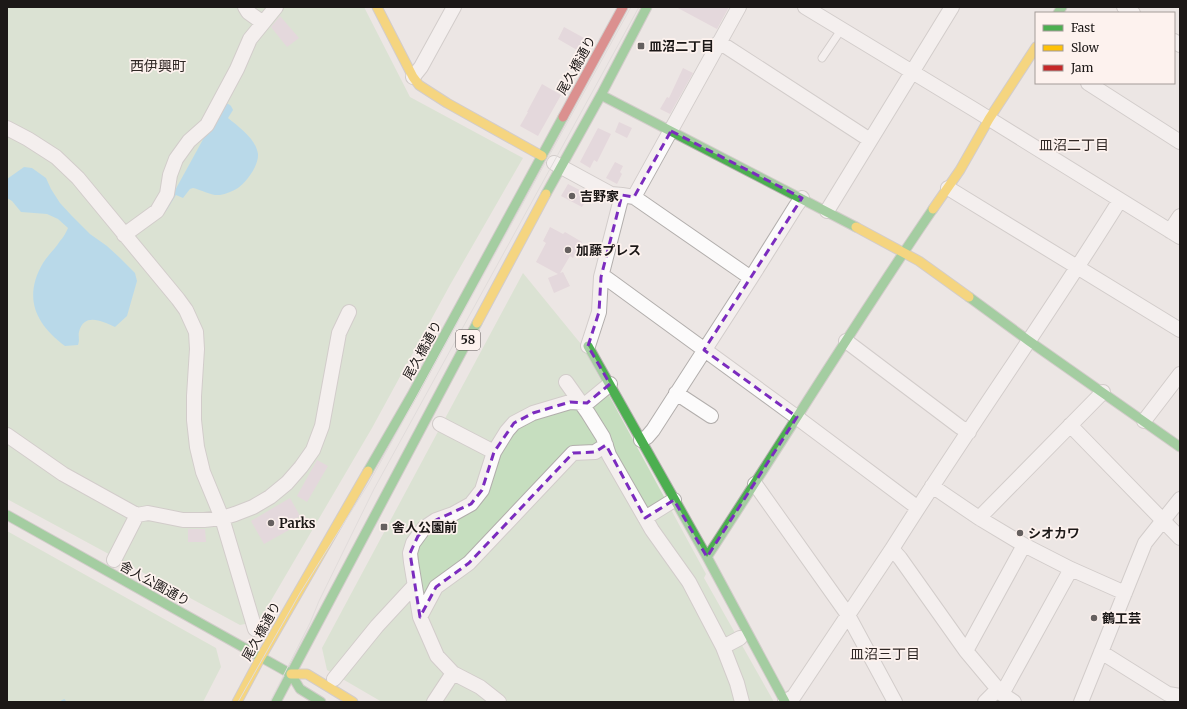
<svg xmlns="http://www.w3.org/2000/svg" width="1187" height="709" font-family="Merriweather,'Noto Sans JP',serif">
<rect width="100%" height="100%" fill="#ece6e4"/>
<!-- green -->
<path fill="#c6debf" d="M7,7H364L410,97L523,158L450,285L372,428L259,621L240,625L7,499Z
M523,273L581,344L706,574L704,578L774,702H382L327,670L322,648Z
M7,531L216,648L221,667L203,702H7Z"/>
<!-- water -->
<path fill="#7bcbf0" d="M223,103C229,103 231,105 233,110L228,118C239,127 256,139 258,154C259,165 247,182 238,188C233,191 226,194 220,195C211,196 202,190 193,188L190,189L183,198L176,195L166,211L162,214Z
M24,167L32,168L46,178L51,189L60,203L72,216L90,234L107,246L119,257L135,273L137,281L127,316L115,327C102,321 84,312 79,332C78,336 80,340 78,345L65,346C35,324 23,297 43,263C48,255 55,249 60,241C64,237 66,232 68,228L58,219L47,214L21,212L12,201L7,198V179Z"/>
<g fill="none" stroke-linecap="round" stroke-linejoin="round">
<!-- stream -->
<path stroke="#7bcbf0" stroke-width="3.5" d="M62,702L64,701"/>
</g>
<!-- building -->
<path fill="#dac7d2" d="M676,7H729L717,29Z
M280,16L299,38L287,47L271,27Z
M564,27L584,38L577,50L558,39Z
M683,68L693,73L670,114L660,109L667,97L669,98Z
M542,84L561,95L538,136L520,126L528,112H527Z
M619,122L632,128L627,138L615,132Z
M598,128L611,134L597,162L594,160L590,168L580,162Z
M615,162L623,166L620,172L622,174L617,184L606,178Z
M568,184L589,195L582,207L561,196Z
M550,227L563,234L565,232L582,242L573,258L570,256L560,273L563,272L570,286L554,293L548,278L558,274L536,262L546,243L543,241Z
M317,460L328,466L307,502L297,496Z
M290,498L300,516L286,525L289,530L264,544L251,521Z
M188,529H205L206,542H188Z"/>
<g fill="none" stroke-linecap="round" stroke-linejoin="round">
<defs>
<path id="lane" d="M822,58L841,30"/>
<path id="street" d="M245,7L248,12L263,23
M805,7L975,110L1180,237
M1124,7L1133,13
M1174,41L1180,45
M719,42L870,140
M413,77L421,67L454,7
M1088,83L1180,142
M7,128L28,139L56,157L78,178L178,299L186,310L196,332L197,349L194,396V420L197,447L203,472L222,518L255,629
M554,163L611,194L622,195L601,277L599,312L588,346
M948,188L1180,330
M622,195L634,197L739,7
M634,197L751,278
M827,211L952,7
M1170,231L1180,216
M124,235L157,211L167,194L170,175L176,159L189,141L207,125L237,69L250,39L276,7
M601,277L606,278L613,283L791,413L918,508
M846,341L960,427L969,432
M566,382L588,413L603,437L609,455L652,530L689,582L723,647L737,683L742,702
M676,393L711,416
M1144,421L1180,374
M440,424L494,452
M1070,425L1180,538
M7,435L63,474L137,515
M641,440L647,437L653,430L751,278L796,206L802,198
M755,484L848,615L895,702
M932,486L979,518L1024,545L1071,569L1125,593
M645,518L674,500
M979,518L1103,392
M114,560L137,515L148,513L183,520H204L222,518L235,514L253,507L270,497L287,483L301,467L313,450L322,426L339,333L349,312
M420,617L436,587L469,563L573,453L595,452L606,445
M723,647L740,638
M966,651L1024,545
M1101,652L1168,694L1180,696
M453,673L480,687L499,702
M334,679L377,626L414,586
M1002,694L1071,569
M434,702L453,673L437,656L420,617L411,562L410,553L413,543L424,528L436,520L453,514L471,504L482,490L494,452L507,431L514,423L533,413L570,402L587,403L610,384
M785,702L794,696L892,549
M985,702L998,689
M1014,702L1002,694L966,651L900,558L892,549C966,431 1047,318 1120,200
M1081,702L1145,543L1180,499"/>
<path id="fast" d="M1058,13L1062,7
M601,95L856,227
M546,194L601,95L647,7
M969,297L1029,341L1180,447
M588,346L707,557L785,702
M368,471L413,393L563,117
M7,515L291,674L300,689L321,702
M707,557C783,441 855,323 933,209
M276,702L477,323"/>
<path id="slow" d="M377,7L413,77L419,85L447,103L542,156
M933,209L960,170L989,119L1036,47
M856,227L919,261L969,297
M477,323L546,194
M291,674H307L353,702
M237,702L261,657L368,471"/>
<path id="jam" d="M563,117L623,7"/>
</defs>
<!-- lane casing -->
<use href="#lane" stroke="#b2aeac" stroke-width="9"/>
<!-- street casing -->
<use href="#street" stroke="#b2aeac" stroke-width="16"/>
<!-- fast casing -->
<use href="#fast" stroke="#b2aeac" stroke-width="11"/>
<!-- slow casing -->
<use href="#slow" stroke="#b2aeac" stroke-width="11"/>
<!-- jam casing -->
<use href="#jam" stroke="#b2aeac" stroke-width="11"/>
<!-- lane -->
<use href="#lane" stroke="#fcfbfb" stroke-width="7"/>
<!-- street -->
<use href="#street" stroke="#fcfbfb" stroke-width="14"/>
<!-- fast -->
<use href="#fast" stroke="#4caf50" stroke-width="9"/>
<!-- slow -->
<use href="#slow" stroke="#ffc107" stroke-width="9"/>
<!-- jam -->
<use href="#jam" stroke="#c62828" stroke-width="9"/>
<!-- tram -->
<path stroke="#d2d1d0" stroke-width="1" d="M238,702L300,593L369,483L631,7
M270,702L310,623L319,601L374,489L639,7"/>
</g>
<!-- marked area -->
<path d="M0 0H1187V709H0ZM671,131L802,198L704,350L797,417L707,557L674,500L645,518L606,445L595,452L573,453L469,563L436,587L420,617L410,553L418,536L436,520L471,504L482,490L494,452L514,423L533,413L570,402L587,403L610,384L588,346L599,312L601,277L622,195L634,197Z" fill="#ece6e4" fill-opacity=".55" fill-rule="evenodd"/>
<path fill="none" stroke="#7b2cbf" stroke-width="3" stroke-dasharray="8 5" stroke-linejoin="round" d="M671,131L802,198L704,350L797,417L707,557L674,500L645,518L606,445L595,452L573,453L469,563L436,587L420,617L410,553L418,536L436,520L471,504L482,490L494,452L514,423L533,413L570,402L587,403L610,384L588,346L599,312L601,277L622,195L634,197Z"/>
<!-- markers -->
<g fill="#65605f" stroke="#fdf2ee" stroke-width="1.5">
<rect x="637" y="42" width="8" height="8" rx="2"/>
<circle cx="572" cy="196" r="4"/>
<circle cx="568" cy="250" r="4"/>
<circle cx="271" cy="523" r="4"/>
<rect x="380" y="523" width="8" height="8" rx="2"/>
<circle cx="1020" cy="533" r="4"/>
<circle cx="1094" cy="618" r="4"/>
</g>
<g text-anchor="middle" stroke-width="3.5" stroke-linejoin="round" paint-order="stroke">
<!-- shield labels -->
<rect fill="#fdf2ee" stroke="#605958" stroke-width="1" x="456" y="330" width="24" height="20" rx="3"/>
<g font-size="12" font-weight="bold" fill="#1c1817">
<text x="468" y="344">58</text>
</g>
<!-- poi labels -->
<g font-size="13" font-weight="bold" fill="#1c1817" stroke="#fdf2ee" text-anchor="start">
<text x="649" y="51">皿沼二丁目</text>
<text x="580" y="201">吉野家</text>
<text x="576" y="255">加藤プレス</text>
<text x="279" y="528">Parks</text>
<text x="392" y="532">舎人公園前</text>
<text x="1028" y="538">シオカワ</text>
<text x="1102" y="623">鶴工芸</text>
</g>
<!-- street labels -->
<g font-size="13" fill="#1c1817" stroke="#fdf2ee">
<text transform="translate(576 65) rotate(-61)" y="5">尾久橋通り</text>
<text transform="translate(422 350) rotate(-61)" y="5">尾久橋通り</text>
<text transform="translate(155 583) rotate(29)" y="5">舎人公園通り</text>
<text transform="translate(261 631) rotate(-61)" y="5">尾久橋通り</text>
</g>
<!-- neighbourhood labels -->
<g font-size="14" fill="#2f2724" stroke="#fdf2ee">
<text x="158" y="71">西伊興町</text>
<text x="1074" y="150">皿沼二丁目</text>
<text x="885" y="659">皿沼三丁目</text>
</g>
</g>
<!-- border -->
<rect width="1187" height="709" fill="none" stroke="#1c1817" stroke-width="16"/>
<!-- legend -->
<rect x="1035" y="12" width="140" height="72" fill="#fdf2ee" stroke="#a39b98"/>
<rect x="1043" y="25" width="20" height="6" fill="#4caf50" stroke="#a39b98"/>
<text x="1071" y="32" font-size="12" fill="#1c1817">Fast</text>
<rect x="1043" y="45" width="20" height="6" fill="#ffc107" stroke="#a39b98"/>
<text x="1071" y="52" font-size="12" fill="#1c1817">Slow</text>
<rect x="1043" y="65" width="20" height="6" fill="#c62828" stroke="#a39b98"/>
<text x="1071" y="72" font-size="12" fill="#1c1817">Jam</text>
</svg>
